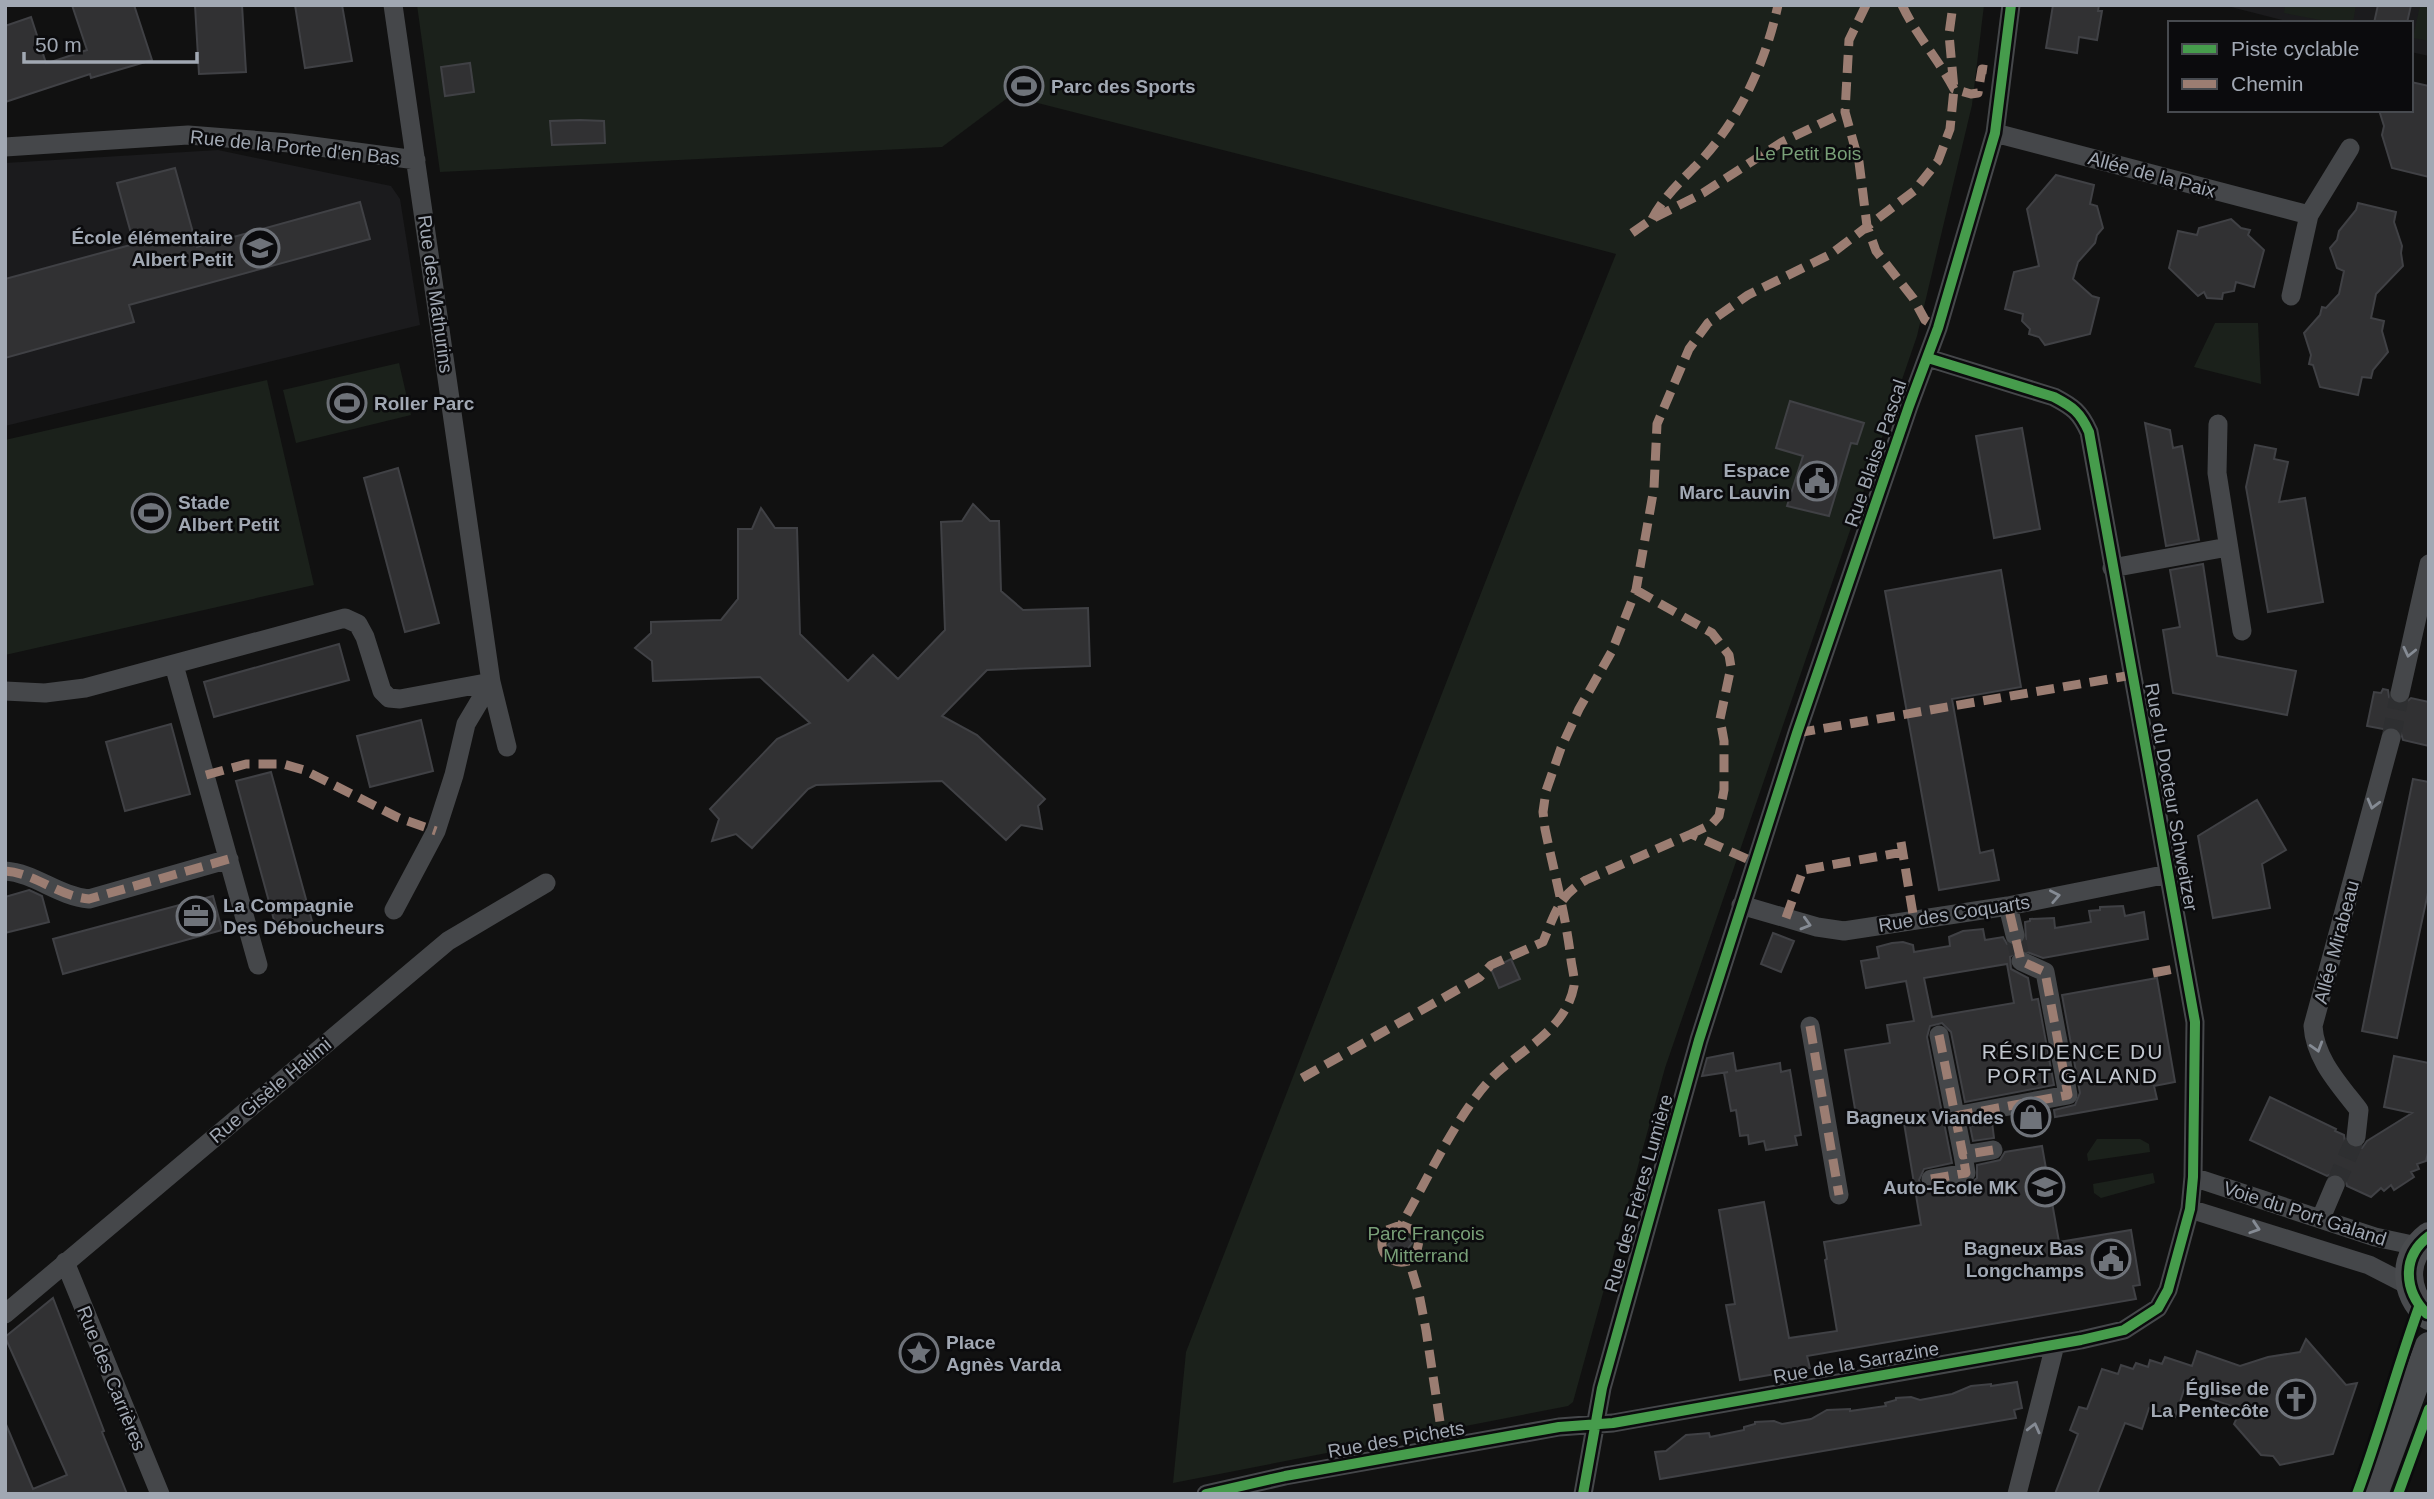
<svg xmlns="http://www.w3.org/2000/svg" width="2434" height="1499" font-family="Helvetica,sans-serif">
<rect width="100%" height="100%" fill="#111"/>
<!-- built -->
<path fill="#1b1b1d" d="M2429,5V56L2411,52V23H2294L2227,6Z
M218,150L391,186L400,199L420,325L5,426V163Z"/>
<!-- green -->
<path fill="#1b211b" d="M417,5H1984L1972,105L1917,336L1665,1068L1573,1402L1568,1406L1173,1483L1186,1352L1518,498L1616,254L1309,172L1010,96L942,147L440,172Z
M2285,5H2356L2353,23H2336L2284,13Z
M2420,5H2429V41L2413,38Z
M2215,323H2258L2261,384L2194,367Z
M399,363L411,415L296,443L283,390Z
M267,380L314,585L5,655V440Z
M2097,1139H2140L2149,1144L2150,1152L2088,1161L2087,1154Z
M2153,1173L2155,1183L2101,1198L2094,1193L2093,1184Z"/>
<!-- building -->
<path fill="#313133" stroke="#404145" stroke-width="2" fill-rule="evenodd" d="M72,5H134L152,60L91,78L90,74L5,102V26L31,17L46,63L51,62L87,50Z
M195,5H242L246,72L199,74Z
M295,5H342L352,61L305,68Z
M2053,5H2099L2098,11H2102L2097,40L2079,37L2077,53L2046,48Z
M2378,5H2411L2407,23H2374Z
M470,63L474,92L445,96L441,67Z
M2411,82L2429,86V177L2392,168L2382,135L2384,126L2379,110H2411Z
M580,120L604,121L605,143L552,145L550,121Z
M175,168L197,247L360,202L370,239L129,305L134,322L5,358V279L134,244L117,183Z
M2056,175L2094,185L2090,204L2097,206L2103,228L2097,235L2095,243L2078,262L2073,279L2092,296L2099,298L2090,334L2045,345L2039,337L2029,334L2030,329L2022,321L2023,314L2005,309L2014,272L2039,266L2027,209Z
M2358,203L2396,212L2394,222L2402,246L2401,253L2403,266L2376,294L2371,318L2384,321L2382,331L2388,352L2373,370L2371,378L2362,377L2358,395L2320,387L2313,365L2309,364L2311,355L2304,333L2320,315L2322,307L2326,308L2339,294L2344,271L2337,268L2330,248L2337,240L2339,231L2356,210Z
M2231,219L2241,228L2250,230L2248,235L2264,250L2254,287L2236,282L2234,291L2223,293L2222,299L2207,298L2204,292L2198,296L2169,268L2178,231L2197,235L2199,228Z
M1790,401L1864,423L1857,444L1851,443L1829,516L1787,506L1803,456L1776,448Z
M2145,423L2170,430L2173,448L2182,446L2199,540L2166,546Z
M2022,428L2040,529L1994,538L1976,436Z
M2255,445L2276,449L2274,459L2288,462L2279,502L2305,498L2323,602L2268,612L2246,487Z
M398,468L439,623L405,632L364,478Z
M973,504L990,521H999L1001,591L1023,610L1088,608L1090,666L987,670L942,716L977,735L1045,799L1038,806L1042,829L1021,825L1006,840L942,781L816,785L808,789L752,848L736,834L712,841L719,819L710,809L777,739L810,723L760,677L653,681L652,661L635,648L651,633V622L721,620L738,599V529H752L761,508L775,528H797L800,634L848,681L873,655L898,679L945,630L941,522L962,521Z
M2203,564L2217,656L2296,671L2287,715L2173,693L2163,630L2180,627L2170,570Z
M2001,570L2021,687L1952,699L1980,853L1993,850L1999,880L1939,890L1885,591Z
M339,644L349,680L214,717L204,682Z
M2383,689L2388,690L2389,697L2397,705L2404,704L2411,698L2429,702V746L2403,740L2400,730L2395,726L2383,729L2367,726L2374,692L2381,693Z
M421,720L433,771L370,787L357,736Z
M171,724L190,794L125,811L106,742Z
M271,772L312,921L277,931L236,781Z
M2413,779L2429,782V888L2397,1038L2362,1031Z
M2257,800L2286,850L2262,864L2270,908L2213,918L2198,836Z
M29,890L42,896L49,922L5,933V897Z
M213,896L222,930L63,974L53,939Z
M2123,906L2125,916L2144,912L2148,939L2043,958L2019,949L2010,957L2011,969L2028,978L2032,1000L2038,999L2054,1085L1965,1102L1951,1032L1942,1023L1930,1026L1927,1037L1952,1163L1924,1169L1919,1180L1922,1187L1927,1191L1968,1185L1977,1178V1165L2000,1160L2005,1152L2042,1146L2059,1242L2131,1230L2140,1285L2133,1286L2136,1299L1807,1356L1810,1368L1740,1380L1726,1305L1735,1304L1719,1210L1764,1202L1789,1338L1837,1331L1825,1260L1827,1259L1824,1242L1921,1225L1903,1117L1865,1123L1864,1114L1856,1115L1845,1050L1890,1043L1887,1025L1914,1021L1906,981L1866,988L1861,961L1879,958L1877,947L1892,943L1903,942L1913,945L1914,952L1950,946L1949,937L1963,931L1983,929L1985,940L2003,937L2007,944L2017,947L2026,939L2025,922L2030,921V919L2054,918L2055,928L2091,922L2089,911L2100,910V907ZM2007,964L2014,1003L1932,1017L1924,978Z
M1773,933L1794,941L1781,972L1761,964Z
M1511,959L1520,979L1499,988L1491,969Z
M2157,978L2175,1082L2154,1086L2157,1099L2055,1117L2054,1110L2075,1105L2080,1093L2062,995Z
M1733,1053L1736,1071L1780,1063L1781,1072L1790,1070L1801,1135L1795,1136L1797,1145L1766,1150L1764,1141L1749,1144L1748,1135L1740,1136L1736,1110L1731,1111L1724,1073L1728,1072L1702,1076L1707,1058Z
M2394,1056L2429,1063V1149L2426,1161L2417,1164L2419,1169L2411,1172L2414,1177L2394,1190L2391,1185L2384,1191L2381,1188L2371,1197L2347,1186L2345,1178L2340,1174L2333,1173L2327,1176L2250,1140L2270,1097L2336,1129L2335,1131L2344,1135L2345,1143L2349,1147L2362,1148L2367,1141L2412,1113L2384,1107Z
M1992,1122L1994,1138L1973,1141L1970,1126Z
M1398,1231L1413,1242L1402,1256L1388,1245Z
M53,1298L104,1431L102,1432L127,1494H5V1422L33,1489L67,1475L5,1337Z
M2306,1339L2346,1385L2357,1383L2333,1454L2280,1465L2273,1456L2261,1455L2234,1424L2241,1409L2184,1390L2175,1417L2149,1408L2142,1429L2125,1423L2097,1494H2055L2078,1434L2070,1430L2079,1407L2087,1409L2102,1369L2118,1374L2121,1365L2133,1369L2136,1363L2148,1367L2150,1360L2162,1364L2165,1357L2192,1366L2197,1351L2240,1366L2268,1357L2300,1352Z
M2017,1382L2022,1408L2014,1410L2016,1418L1660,1479L1655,1452L1666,1451L1686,1435L1709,1433L1710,1437L1744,1430V1427L1755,1424V1422L1774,1421L1782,1424L1811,1419L1827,1410L1850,1409V1411L1886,1406L1885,1403L1896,1400V1398L1911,1397L1920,1400L1952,1394L1971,1386L1991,1384V1386Z"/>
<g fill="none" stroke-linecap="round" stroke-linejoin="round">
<!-- street-tunnel -->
<path stroke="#2e2f31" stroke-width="19" stroke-dasharray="19 10" stroke-linecap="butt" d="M2391,738L2400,693
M2015,935L2021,961
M2335,1185L2356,1137"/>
<!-- street -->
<path stroke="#45474a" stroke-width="19" d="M393,5L491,682L507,747
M1995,133L2309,215L2291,296
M5,147L188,135L290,143L416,160
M2309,215L2350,148
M2218,424L2217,473L2242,631
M2112,568L2228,547
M174,665L258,965
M5,691L45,693L85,688L345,618L358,624L365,637L382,691L389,698L400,699L491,682L466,724L454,775L436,831L394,910
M2400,693L2429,564
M5,871C35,873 58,896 89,899L229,859
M1741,905L1817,927L1844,931L2008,906L2168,874
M2008,906L2015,935
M1810,1026L1839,1195
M1939,1035L1963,1155L1993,1150
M1955,1116L2068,1095L2045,972L2021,961
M2356,1137L2359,1110C2339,1084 2315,1059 2313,1026L2391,738
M2193,1177L2375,1237L2417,1246
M1931,1179L1966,1173L1963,1155
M2190,1209L2369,1265L2408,1285
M2321,1218L2335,1185
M65,1262L160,1494
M5,1314L448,941L546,883
M1206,1494L1285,1476L1559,1427L1613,1423L2081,1340L2124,1330L2158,1308L2168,1290L2190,1209L2193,1177L2195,1022L2089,432C2080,412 2073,407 2054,397L1928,358
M1583,1494L1602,1388L1699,1040L1797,733L1909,406L1938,328L1995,133L2011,5
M2017,1494L2055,1345"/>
<!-- secondary -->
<path stroke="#494b4e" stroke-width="28" d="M2429,1236C2401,1258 2404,1293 2429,1316
M2374,1494L2429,1346"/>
<!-- quiet -->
<path stroke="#9b7d72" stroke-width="9" stroke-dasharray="18 9" stroke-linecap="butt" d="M1866,5L1849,40L1845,112L1859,162L1867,226L1876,251L1913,298L1925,320L1938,328
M1902,5C1916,35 1939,60 1954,89L1971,94L1978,93L1982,69L2003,72
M1652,219C1665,194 1686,177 1705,156C1742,114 1766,60 1778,5
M1632,233L1652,219L1703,193L1782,142L1845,112
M1636,590L1712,633L1729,655L1731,667L1720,719L1724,741V790L1719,816L1712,824L1691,834
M1797,733L2132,675
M206,775L246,764H283L304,770L399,818L436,831
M1901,842L1914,920
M5,871C35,873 58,896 89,899L229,859
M1786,918L1803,870L1903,852
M2153,973L2185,967
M1810,1026L1839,1195
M1939,1035L1963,1155L1993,1150
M1302,1078L1480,977L1491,965L1543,942C1555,914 1558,896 1586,880L1691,834L1754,862
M1955,1116L2068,1095L2045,972L2021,961L2008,906
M1931,1179L1966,1173L1963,1155
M1401,1225L1413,1230L1419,1241L1416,1255L1409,1261
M1444,1448L1426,1330L1419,1294L1409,1261C1388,1267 1374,1248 1387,1230L1401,1225C1427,1181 1461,1105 1498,1072C1526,1047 1566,1028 1574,986C1575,978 1572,968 1571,960C1566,916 1554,872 1545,829L1543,812L1546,791L1561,748L1579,709L1612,651L1636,590L1654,488L1657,424L1689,349L1708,323L1748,295L1831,254L1914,191L1938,161L1950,129L1954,89L1949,34L1953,5"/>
<defs>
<path id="cycleway" d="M2427,1314C2404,1291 2401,1257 2429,1236
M1206,1494L1285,1476L1559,1427L1613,1423L2081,1340L2124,1330L2158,1308L2168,1290L2190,1209L2193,1177L2195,1022L2089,432C2080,412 2073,407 2054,397L1928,358
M1583,1494L1602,1388L1699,1040L1797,733L1909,406L1938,328L1995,133L2011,5
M2357,1494C2380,1432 2397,1368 2419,1307
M2398,1494L2429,1409"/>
</defs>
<!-- cycleway casing -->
<use href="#cycleway" stroke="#0b0b0d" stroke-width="15"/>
<!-- cycleway -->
<use href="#cycleway" stroke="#469c4c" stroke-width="10"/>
</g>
<!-- one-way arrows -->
<defs><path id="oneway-chevron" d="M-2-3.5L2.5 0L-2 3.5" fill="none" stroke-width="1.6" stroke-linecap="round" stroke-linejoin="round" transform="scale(1.75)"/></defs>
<g stroke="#858b94">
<use href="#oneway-chevron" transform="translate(2409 652) rotate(103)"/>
<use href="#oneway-chevron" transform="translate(2373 804) rotate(105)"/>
<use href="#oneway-chevron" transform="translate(2055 896) rotate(-11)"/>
<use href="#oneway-chevron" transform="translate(1806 924) rotate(16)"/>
<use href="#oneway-chevron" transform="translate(2317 1047) rotate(73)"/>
<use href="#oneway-chevron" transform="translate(2255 1228) rotate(18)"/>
<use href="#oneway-chevron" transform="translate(2034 1428) rotate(-76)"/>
</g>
<!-- icons -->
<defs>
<symbol id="stadium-ring" viewBox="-11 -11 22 22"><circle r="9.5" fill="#0b0b0d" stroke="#6f737a" stroke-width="1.5"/><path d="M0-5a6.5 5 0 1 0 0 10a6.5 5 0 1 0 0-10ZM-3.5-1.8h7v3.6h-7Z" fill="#6f737a"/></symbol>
<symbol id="school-ring" viewBox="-11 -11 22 22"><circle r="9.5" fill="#0b0b0d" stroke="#6f737a" stroke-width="1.5"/><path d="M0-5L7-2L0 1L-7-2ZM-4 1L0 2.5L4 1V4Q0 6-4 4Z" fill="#6f737a"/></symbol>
<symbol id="civic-ring" viewBox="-11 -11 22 22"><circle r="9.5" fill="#0b0b0d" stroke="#6f737a" stroke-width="1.5"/><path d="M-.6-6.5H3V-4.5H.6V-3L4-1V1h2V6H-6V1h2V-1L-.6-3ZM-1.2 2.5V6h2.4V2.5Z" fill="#6f737a"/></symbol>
<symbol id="office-ring" viewBox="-11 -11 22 22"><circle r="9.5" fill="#0b0b0d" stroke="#6f737a" stroke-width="1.5"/><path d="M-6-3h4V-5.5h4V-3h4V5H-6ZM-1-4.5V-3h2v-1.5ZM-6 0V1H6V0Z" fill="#6f737a"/></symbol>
<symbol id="shop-ring" viewBox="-11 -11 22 22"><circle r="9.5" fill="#0b0b0d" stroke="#6f737a" stroke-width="1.5"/><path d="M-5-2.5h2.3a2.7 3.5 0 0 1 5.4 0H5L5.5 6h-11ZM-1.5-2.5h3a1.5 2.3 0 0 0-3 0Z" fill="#6f737a"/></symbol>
<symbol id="sight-ring" viewBox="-11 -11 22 22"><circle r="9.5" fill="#0b0b0d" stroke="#6f737a" stroke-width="1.5"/><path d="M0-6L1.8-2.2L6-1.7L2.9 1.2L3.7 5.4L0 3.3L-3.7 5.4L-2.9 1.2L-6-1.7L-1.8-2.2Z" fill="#6f737a"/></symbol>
<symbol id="church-ring" viewBox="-11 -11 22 22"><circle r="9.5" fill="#0b0b0d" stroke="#6f737a" stroke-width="1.5"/><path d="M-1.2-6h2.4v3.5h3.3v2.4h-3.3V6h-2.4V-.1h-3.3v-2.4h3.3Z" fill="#6f737a"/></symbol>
</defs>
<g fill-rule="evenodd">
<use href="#stadium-ring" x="1002" y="64" width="44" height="44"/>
<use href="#school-ring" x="238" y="226" width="44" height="44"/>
<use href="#stadium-ring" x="325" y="381" width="44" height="44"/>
<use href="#civic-ring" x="1795" y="459" width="44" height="44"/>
<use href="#stadium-ring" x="129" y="491" width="44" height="44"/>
<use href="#office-ring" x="174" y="894" width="44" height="44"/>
<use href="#shop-ring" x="2009" y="1095" width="44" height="44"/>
<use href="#school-ring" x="2023" y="1165" width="44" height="44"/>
<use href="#civic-ring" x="2089" y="1237" width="44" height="44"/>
<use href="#sight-ring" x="897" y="1331" width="44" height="44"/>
<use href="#church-ring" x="2274" y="1377" width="44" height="44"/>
</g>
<g text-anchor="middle" stroke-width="5" stroke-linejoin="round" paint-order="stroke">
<!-- poi labels -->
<g font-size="19" font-weight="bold" fill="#a1a8b3" stroke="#0b0b0d" text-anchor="end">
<text x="1051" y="93" text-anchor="start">Parc des Sports</text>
<text x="233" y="244">École élémentaire<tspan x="233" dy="22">Albert Petit</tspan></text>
<text x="374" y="410" text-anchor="start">Roller Parc</text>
<text x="1790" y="477">Espace<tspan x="1790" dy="22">Marc Lauvin</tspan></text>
<text x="178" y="509" text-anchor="start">Stade<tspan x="178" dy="22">Albert Petit</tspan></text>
<text x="223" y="912" text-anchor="start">La Compagnie<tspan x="223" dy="22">Des Déboucheurs</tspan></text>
<text x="2004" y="1124">Bagneux Viandes</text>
<text x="2018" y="1194">Auto-Ecole MK</text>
<text x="2084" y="1255">Bagneux Bas<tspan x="2084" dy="22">Longchamps</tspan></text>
<text x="946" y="1349" text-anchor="start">Place<tspan x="946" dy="22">Agnès Varda</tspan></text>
<text x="2269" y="1395">Église de<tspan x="2269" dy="22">La Pentecôte</tspan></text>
</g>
<!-- street labels -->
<g font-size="19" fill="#a1a8b3" stroke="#0b0b0d">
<text transform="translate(295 147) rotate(6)" y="7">Rue de la Porte d'en Bas</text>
<text transform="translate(2152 174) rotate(15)" y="7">Allée de la Paix</text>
<text transform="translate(436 294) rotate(82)" y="7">Rue des Mathurins</text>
<text transform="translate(1875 453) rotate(-71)" y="7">Rue Blaise Pascal</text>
<text transform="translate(2172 797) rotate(80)" y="7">Rue du Docteur Schweitzer</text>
<text transform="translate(1954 913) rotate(-9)" y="7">Rue des Coquarts</text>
<text transform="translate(2336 942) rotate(-75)" y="7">Allée Mirabeau</text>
<text transform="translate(270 1090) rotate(-40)" y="7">Rue Gisèle Halimi</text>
<text transform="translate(1638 1193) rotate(-74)" y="7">Rue des Frères Lumière</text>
<text transform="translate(2305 1213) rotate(18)" y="7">Voie du Port Galand</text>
<text transform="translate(1856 1362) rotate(-10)" y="7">Rue de la Sarrazine</text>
<text transform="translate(112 1378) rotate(68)" y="7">Rue des Carrières</text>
<text transform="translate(1396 1439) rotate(-10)" y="7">Rue des Pichets</text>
</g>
<!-- park labels -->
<g font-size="19" fill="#789f77" stroke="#0b0b0d">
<text x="1808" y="160">Le Petit Bois</text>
<text x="1426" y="1240">Parc François<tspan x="1426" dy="22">Mitterrand</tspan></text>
</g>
<!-- neighbourhood labels -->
<g font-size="21" letter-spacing="2" fill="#c2c7cf" stroke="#0b0b0d">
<text x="2073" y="1059">RÉSIDENCE DU<tspan x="2073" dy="24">PORT GALAND</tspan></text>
</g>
</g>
<!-- border -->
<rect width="2434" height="1499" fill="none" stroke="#a1a8b3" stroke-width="14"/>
<!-- legend -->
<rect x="2168" y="21" width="245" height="91" fill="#0b0b0d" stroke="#474a4f" stroke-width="2"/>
<rect x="2182" y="44" width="35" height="10" fill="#469c4c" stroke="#474a4f" stroke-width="2"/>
<text x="2231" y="56" font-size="21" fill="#a1a8b3">Piste cyclable</text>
<rect x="2182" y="79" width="35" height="10" fill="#9b7d72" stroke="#474a4f" stroke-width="2"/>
<text x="2231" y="91" font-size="21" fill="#a1a8b3">Chemin</text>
<!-- scale -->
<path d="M24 52v10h173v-10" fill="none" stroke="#a1a8b3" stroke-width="3.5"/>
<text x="35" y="52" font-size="21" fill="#a1a8b3" stroke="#0b0b0d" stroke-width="5" paint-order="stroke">50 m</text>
</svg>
